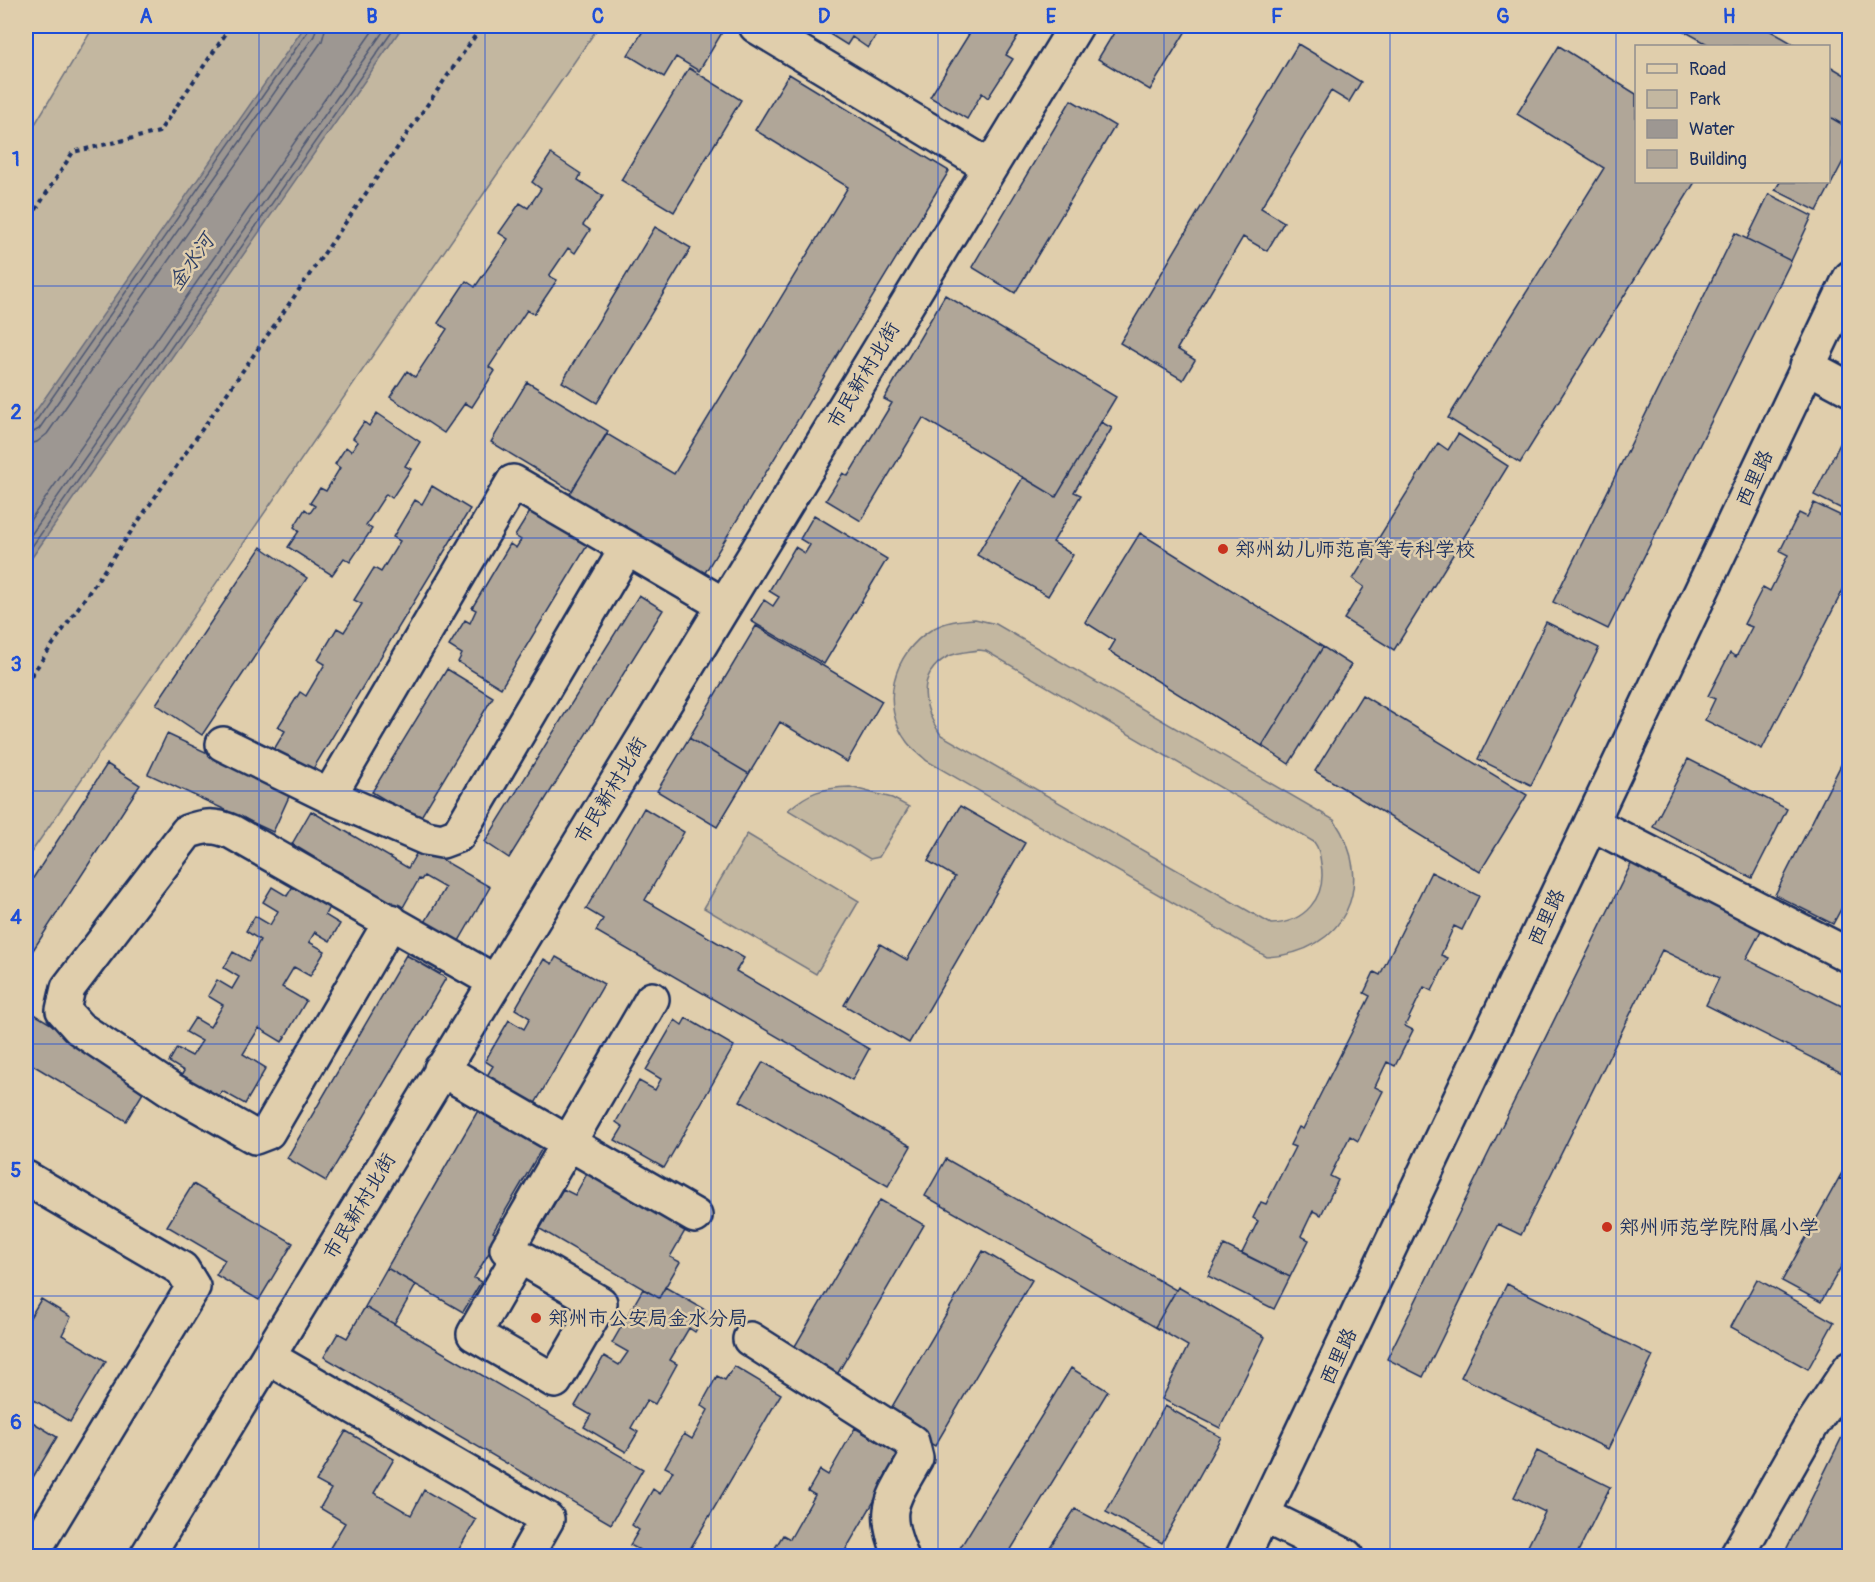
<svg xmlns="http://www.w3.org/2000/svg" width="1875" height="1582" font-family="Pangolin,'LXGW WenKai TC',sans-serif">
<rect width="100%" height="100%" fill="#e0ceac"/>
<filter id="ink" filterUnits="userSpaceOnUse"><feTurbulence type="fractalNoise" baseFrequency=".0167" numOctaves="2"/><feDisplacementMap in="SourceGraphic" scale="12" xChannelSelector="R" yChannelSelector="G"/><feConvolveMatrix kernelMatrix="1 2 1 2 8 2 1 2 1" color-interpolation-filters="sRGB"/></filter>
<g filter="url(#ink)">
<!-- green -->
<path fill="#c3b7a0" stroke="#6f737f" stroke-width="1.5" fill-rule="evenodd" d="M94,26H599L26,860V139Z
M975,619L996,624L1334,820C1378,884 1345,953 1267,957L927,761C921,755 912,749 907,742C879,705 893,653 931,630C945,621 960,620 975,619ZM979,650L986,651L1314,842C1319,848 1320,856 1321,864C1327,898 1304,923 1271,924L941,735C924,710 914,676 947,657C957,652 968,652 979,650Z
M850,787L892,798L909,807L879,857L870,859L788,810C809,792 822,788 850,787Z
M747,834L859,901L816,974L704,908Z"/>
<!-- water -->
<path fill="#9d9792" stroke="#696d7d" stroke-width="1.5" d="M305,26H403L26,566V425Z"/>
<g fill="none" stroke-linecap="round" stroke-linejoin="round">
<!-- shore -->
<path stroke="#4f5973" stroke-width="1.5" d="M26,428L33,425L308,31L309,26
M26,436L39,429L314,36L317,26
M26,445L37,442L47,434L322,41L326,26
M26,526L376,26
M26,542L387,26
M26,555L396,26"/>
</g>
<!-- building -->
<path fill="#b0a698" stroke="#1b2f5e" stroke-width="1.5" d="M646,26H726L699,71L676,57L664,77L628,55Z
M822,26H882L868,48L852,37L847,45L820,28Z
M974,26H1034L1031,30L1024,26L1006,55L1013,59L988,98L982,93L967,119L930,97Z
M1118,26H1189L1150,90L1098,59Z
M1675,26H1762L1797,46H1711Z
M1298,44L1361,82L1349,102L1331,91L1261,208L1284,222L1267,251L1243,237L1177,349L1195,360L1183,380L1120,343Z
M1559,46L1636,94V182H1695L1520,463L1448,418L1604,168L1517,114Z
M1828,65L1850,78V129L1828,116Z
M689,68L741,100L674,212L621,180Z
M789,74L949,171L703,576L569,495L607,434L674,474L848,187L755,130Z
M1071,100L1115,126L1015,293L972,267Z
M1828,116L1850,129V148L1817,211L1775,190L1780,182H1828Z
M551,154L581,174L578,180L603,196L583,225L590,230L575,253L568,248L549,276L557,280L534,314L527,310L489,367L495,371L472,407L465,403L444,433L390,397L407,371L415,377L447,329L438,323L466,281L475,287L508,239L499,233L520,203L528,208L541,189L532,182Z
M1769,194L1812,216L1791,261L1747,239Z
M655,227L691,248L597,403L562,382Z
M1735,233L1791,261L1608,629L1553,602Z
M945,295L1116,397L1056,497L923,418L861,521L826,500L843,473L848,476L892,403L884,399Z
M527,382L608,431L572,491L491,442Z
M377,413L420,442L405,466L411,469L392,498L386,494L366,525L372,529L350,562L344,558L332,575L288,547L299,531L294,527L305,509L310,513L315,506L310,503L320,488L326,491L340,468L335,464L346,447L351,451L358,442L353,438L364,422L369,426Z
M1101,422L1112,428L1074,492L1081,495L1053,542L1073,555L1048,596L977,555L1023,477L1056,497Z
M1850,424V513L1814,495Z
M1458,434L1508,466L1394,650L1344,619L1364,587L1353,579L1438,443L1448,450Z
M432,486L470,509L310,774L273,751L285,731L278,727L300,692L306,696L325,664L318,660L337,628L344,632L362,604L354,600L374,568L381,572L400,541L393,537L415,500L422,504Z
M1814,503L1850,520V576L1762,749L1705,720L1715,699L1708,696L1730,653L1736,657L1752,627L1744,624L1763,587L1770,591L1788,555L1780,551L1799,513L1807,517Z
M533,507L590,541L501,688L458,662L462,654L449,646L465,620L470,623L476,610L472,608L510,544L516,548L521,540L515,536Z
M814,515L887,559L824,664L751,621L764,600L773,606L779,597L769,591L795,547L805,553L810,545L800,539Z
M1140,533L1323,647L1262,746L1109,651L1115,641L1085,622Z
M261,547L307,578L202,735L156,704Z
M639,595L663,610L509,858L485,842Z
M1546,622L1599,648L1531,785L1478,759Z
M756,626L882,701L847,762L780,722L749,774L689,738Z
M1323,647L1351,665L1289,764L1262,746Z
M447,669L493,697L419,820L372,792Z
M1362,695L1527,795L1480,872L1315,771Z
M167,734L291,792L273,832L148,774Z
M689,738L749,774L717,827L657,791Z
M1850,747V892L1833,924L1775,895Z
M1688,759L1787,809L1752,878L1653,827Z
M107,764L140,785L26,961V889Z
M960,806L1025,843L909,1043L844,1005L880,944L907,960L955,877L928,861Z
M644,808L684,832L645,900L744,958L736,971L869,1049L852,1080L596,931L603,919L586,909Z
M311,811L408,868L420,847L490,887L440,974L406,955L445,888L424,876L421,880L419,879L402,909L389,902L385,908L366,896L370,890L338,871L335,877L314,864L317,859L292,844Z
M1633,860L1764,925L1746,959L1850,1010V1063L1844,1074L1706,1005L1719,978L1662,950L1521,1235L1498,1224L1423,1377L1387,1359Z
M1431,872L1479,896L1462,930L1454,926L1441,955L1448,958L1432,991L1424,987L1405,1026L1413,1030L1395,1066L1387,1062L1375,1087L1383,1091L1358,1141L1350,1136L1330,1176L1338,1180L1321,1215L1313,1211L1301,1236L1309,1240L1290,1277L1242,1253L1258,1221L1253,1218L1261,1202L1266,1204L1295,1147L1290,1145L1299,1127L1303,1129L1370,996L1364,993L1374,972L1380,975Z
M293,886L329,907L325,915L340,924L330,941L315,932L309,942L325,951L310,976L294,967L282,987L306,1001L282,1042L259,1028L243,1054L266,1068L245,1104L222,1091L214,1103L178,1081L184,1071L169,1062L177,1048L192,1056L202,1041L186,1032L195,1018L210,1027L223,1005L208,996L217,980L232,989L239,977L224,968L233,952L249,961L260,940L246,931L255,916L270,925L278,911L263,902L272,887L287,896Z
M406,955L446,978L326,1181L287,1158Z
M556,957L604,984L533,1107L485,1079L493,1066L485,1061L509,1020L524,1029L530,1018L515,1009L544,959L552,964Z
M26,1009L149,1083L126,1121L26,1061Z
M686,1018L734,1046L664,1168L615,1140L623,1127L616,1122L639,1081L655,1090L661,1079L646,1070L675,1020L682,1025Z
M763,1062L911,1146L888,1186L740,1101Z
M480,1107L544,1145L493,1232L499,1236L474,1278L481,1282L463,1312L387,1268Z
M946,1159L1176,1290L1155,1327L925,1196Z
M1850,1159V1183L1839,1178Z
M588,1172L686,1229L670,1257L680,1262L659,1298L540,1229L563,1189L575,1195Z
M1839,1178L1850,1183V1251L1821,1302L1782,1281Z
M193,1184L293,1243L259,1300L216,1275L225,1260L167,1226Z
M880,1200L924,1225L835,1378L791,1353Z
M1224,1245L1290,1277L1274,1309L1208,1276Z
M983,1251L1032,1280L935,1446L886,1417Z
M387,1268L416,1285L394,1324L365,1307Z
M1757,1279L1834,1322L1808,1369L1731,1327Z
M1507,1284L1653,1356L1608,1449L1461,1377Z
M665,1287L707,1311L695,1332L689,1328L670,1360L677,1364L655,1404L647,1400L631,1428L638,1432L626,1452L584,1427L591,1415L575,1406L604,1356L619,1365L628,1352L612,1343L643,1289L659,1298Z
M1178,1287L1265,1337L1220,1428L1162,1399L1188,1346L1155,1327Z
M41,1299L71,1317L62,1335L106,1361L70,1422L26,1395V1324Z
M365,1307L643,1469L611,1524L324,1357L338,1333L347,1338Z
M734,1366L781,1394L686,1556H651L630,1545L639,1530L632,1525L653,1489L660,1494L673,1471L665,1467L684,1434L692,1439L708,1410L701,1405L717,1376L725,1380Z
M1071,1368L1108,1391L1007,1556H955Z
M1165,1406L1221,1437L1162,1543L1106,1512Z
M26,1418L57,1437L26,1489Z
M1850,1426V1556H1783L1843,1435Z
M855,1428L901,1455L842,1556H770L783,1535L790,1539L815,1495L808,1491L820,1470L828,1475Z
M346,1431L394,1459L374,1493L411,1515L424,1490L476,1520L455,1556H325L345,1523L320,1508L331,1489L316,1481Z
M1537,1451L1610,1487L1576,1556H1523L1545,1512L1514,1497Z
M1075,1509L1165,1556H1044Z"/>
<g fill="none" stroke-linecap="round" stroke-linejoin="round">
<defs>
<path id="minor" d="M756,26L990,167
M1807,366L1850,389
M223,744L329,796L426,838L442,841L458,835L627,548L724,605
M329,796L513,482L627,548
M1591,823L1850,956
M391,921L268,1132L255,1137L170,1089L79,1028L63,1010L68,988L187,832C205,825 215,825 232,832L494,981
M441,1069L695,1216
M26,1178L182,1269L193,1287L37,1545H26
M519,1256L474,1334L555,1381L600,1303L507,1249L652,999
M750,1339L912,1442L916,1458C892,1501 881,1508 901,1556
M268,1357L547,1519L526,1556
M1263,1515L1346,1556
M147,1556L1076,26
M1243,1556L1850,278
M1737,1556L1810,1428L1850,1368"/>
</defs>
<!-- minor casing -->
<use href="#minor" stroke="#1b2f5e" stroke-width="38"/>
<!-- path -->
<path stroke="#1b2f5e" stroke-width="4" stroke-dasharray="4.5 4.5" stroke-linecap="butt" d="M26,225L73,152L159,132L231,26
M26,683L482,26"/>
<!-- minor -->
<use href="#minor" stroke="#e0ceac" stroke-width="33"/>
</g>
</g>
<!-- grid -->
<path fill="none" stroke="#1d4ed8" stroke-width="1.5" stroke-opacity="0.55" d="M259,26V1556M485,26V1556M711,26V1556M938,26V1556M1164,26V1556M1390,26V1556M1616,26V1556M26,286H1850M26,538H1850M26,791H1850M26,1044H1850M26,1296H1850"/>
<!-- markers -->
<g fill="#c8321e" stroke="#e0ceac" stroke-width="2">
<circle cx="1223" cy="549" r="6"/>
<circle cx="1607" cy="1227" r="6"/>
<circle cx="536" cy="1318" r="6"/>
</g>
<g text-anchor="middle" stroke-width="5" stroke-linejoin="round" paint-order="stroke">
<!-- street labels -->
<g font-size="20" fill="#1b2f5e" stroke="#e0ceac">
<text transform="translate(863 375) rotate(-59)" y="7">市民新村北街</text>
<text transform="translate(1754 478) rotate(-65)" y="7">西里路</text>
<text transform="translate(610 790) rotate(-59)" y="7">市民新村北街</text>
<text transform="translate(1546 917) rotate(-65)" y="7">西里路</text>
<text transform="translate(359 1206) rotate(-59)" y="7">市民新村北街</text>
<text transform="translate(1338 1356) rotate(-65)" y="7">西里路</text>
</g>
<!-- poi labels -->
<g font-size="20" fill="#1b2f5e" stroke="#e0ceac" text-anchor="start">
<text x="1235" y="556">郑州幼儿师范高等专科学校</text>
<text x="1619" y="1234">郑州师范学院附属小学</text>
<text x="548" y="1325">郑州市公安局金水分局</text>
</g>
<!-- water labels -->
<g font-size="21" font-style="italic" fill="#2e3f66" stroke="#e0ceac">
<text transform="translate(191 262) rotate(-55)" y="7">金水河</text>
</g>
</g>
<!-- margin -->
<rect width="1875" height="1582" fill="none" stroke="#e0ceac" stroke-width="66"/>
<!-- legend -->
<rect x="1635" y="45" width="195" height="138" fill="#e0ceac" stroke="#918e8d" stroke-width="1.5"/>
<rect x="1647" y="64" width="30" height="9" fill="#e0ceac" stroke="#918e8d" stroke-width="1.5"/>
<text x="1689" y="75" font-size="18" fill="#1b2f5e">Road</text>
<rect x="1647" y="90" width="30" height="18" fill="#c3b7a0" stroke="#918e8d" stroke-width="1.5"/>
<text x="1689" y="105" font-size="18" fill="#1b2f5e">Park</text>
<rect x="1647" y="120" width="30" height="18" fill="#9d9792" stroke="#918e8d" stroke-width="1.5"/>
<text x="1689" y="135" font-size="18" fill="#1b2f5e">Water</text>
<rect x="1647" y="150" width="30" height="18" fill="#b0a698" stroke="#918e8d" stroke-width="1.5"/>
<text x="1689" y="165" font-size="18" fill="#1b2f5e">Building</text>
<rect x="33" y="33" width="1809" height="1516" fill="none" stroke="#1d4ed8" stroke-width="2"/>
<g font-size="20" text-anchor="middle" font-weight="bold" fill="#1d4ed8">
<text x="146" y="23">A</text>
<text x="372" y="23">B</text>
<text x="598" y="23">C</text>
<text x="824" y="23">D</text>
<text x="1051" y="23">E</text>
<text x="1277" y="23">F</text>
<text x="1503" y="23">G</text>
<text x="1729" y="23">H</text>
<text x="16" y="166">1</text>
<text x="16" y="419">2</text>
<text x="16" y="671">3</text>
<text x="16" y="924">4</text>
<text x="16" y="1177">5</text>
<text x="16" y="1429">6</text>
</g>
</svg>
